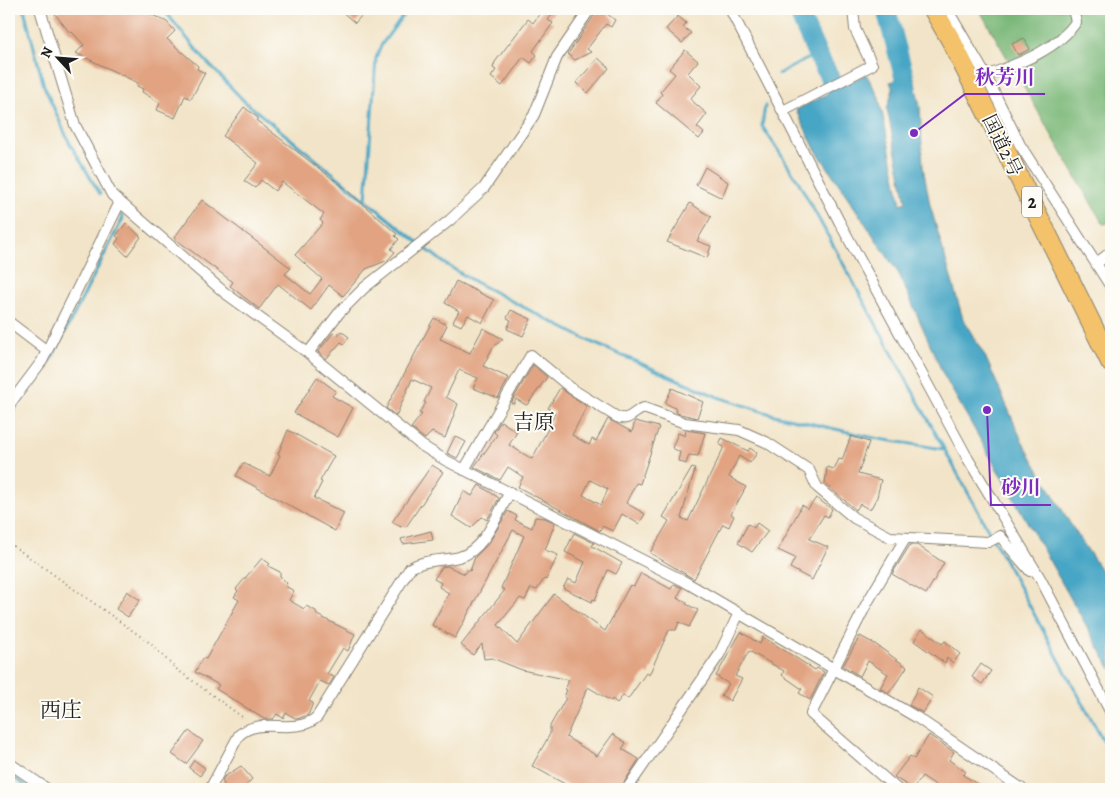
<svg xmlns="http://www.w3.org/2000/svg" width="1120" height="798" font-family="Alegreya,'Noto Serif JP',serif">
<rect width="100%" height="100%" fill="#fdfcf7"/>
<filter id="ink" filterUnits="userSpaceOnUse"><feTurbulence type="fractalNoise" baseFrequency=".02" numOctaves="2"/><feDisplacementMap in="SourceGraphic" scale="10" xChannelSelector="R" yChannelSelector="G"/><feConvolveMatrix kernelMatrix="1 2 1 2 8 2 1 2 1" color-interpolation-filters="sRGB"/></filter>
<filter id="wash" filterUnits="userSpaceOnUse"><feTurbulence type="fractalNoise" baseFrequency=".0096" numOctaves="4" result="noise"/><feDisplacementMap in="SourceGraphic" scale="20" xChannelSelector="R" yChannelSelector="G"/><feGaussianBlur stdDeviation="1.12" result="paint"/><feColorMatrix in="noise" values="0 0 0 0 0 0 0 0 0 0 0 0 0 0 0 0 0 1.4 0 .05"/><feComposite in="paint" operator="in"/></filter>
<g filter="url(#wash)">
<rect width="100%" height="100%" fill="#f2e4c8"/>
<!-- forest -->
<path fill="#7ab878" stroke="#4b6a4a" d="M979,9H1111V223L1103,224Z"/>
<!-- water -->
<path fill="#46a6c5" stroke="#316170" d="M866,74L879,97L901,204L906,202L887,109L893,89L890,82L914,77L920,107L923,167L930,205L963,319L985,356L1022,441L1071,525L1111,585V669L944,376L899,274L814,147L796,110Z"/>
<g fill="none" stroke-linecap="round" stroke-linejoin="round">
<!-- stream -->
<path stroke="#46a6c5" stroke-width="3" d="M24,9L44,86L68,140L100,194
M163,9L204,59L244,101L416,241L447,265L475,282L591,342L718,397L774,415L879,439L943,449
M778,74L817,54
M765,106L762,126L797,179L1111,755
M366,200L376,58L382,44L408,9
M9,416L53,356L123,218L121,215
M9,774L30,789"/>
<!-- river -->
<path stroke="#46a6c5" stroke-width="20" d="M797,9L817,54L844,103
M886,9L904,76L909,106"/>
</g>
<g id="blocks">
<!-- building -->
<path fill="#e1a381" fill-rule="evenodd" d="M61,9H140L167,22L175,31L167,39L198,66L197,69L205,73L191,99L185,96L175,118L157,110L160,103L142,92L143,89L137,86L138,83L76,53L84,45L72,32L70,33L55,14Z
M339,9H357L363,14L355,23Z
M543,9H556L548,20L553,23L533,51L537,55L531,63L523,57L502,86L491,77L496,70L493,68L495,62L528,19L533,23Z
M601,9L615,20L611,27L606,24L587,49L591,52L575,60L568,54L596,13Z
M678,16L686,23L683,27L691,33L682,43L666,29Z
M1024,38L1030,49L1018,55L1012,44Z
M685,50L698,61L688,73L701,86L690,99L707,114L697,127L704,133L699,139L656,103L662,94L660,92L675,74L669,69Z
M598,58L609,68L588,93L576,83Z
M244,107L258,118L256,120L342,186L397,234L395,236L399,239L391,249L395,252L388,260L366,269L343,296L329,285L311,310L278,284L259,309L230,286L233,282L174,238L202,200L291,268L285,274L310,294L322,279L295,255L323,223L320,220L324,214L282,182L275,191L261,180L255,188L244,181L258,163L223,136Z
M705,167L728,182L722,198L696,185Z
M690,203L711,217L697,241L711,246L707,258L667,242Z
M126,223L141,237L127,256L115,244L119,238L116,236Z
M456,281L494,300L482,323L468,315L461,326L453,322L459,311L445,303Z
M511,310L531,319L523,336L507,329L511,320L507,318Z
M434,318L447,325L440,339L470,353L483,328L503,339L493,347L483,366L509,378L498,398L473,388L478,378L459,370L446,397L458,404L445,438L432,432L425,439L411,428L422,414L419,413L426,403L424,402L431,388L412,379L396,416L386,408Z
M341,331L349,337L344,344L341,342L326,359L318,352L333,333L337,336Z
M533,365L547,377L528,404L526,405L516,399L514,404L511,403Z
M317,377L336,391L332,396L353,408L338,437L294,413Z
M560,388L585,405L586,408L572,435L589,445L592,439L596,441L608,419L632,432L635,421L659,427L640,484L636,483L626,503L645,514L639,524L622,514L613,531L602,526L600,531L518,487L523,477L508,467L500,480L474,467L497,435L494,432L501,421L517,432L509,445L532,459L551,423L555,412L548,408ZM590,480L608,489L601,505L583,495Z
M672,388L703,402L697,418L677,413L675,408L665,403Z
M288,430L334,456L320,481L322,482L314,498L344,513L335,531L236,476L243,463L270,476L280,455L278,454Z
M686,430L705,433L698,456L689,455L686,464L678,461L680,452L672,448L678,433L685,436Z
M455,436L466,442L457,458L447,453Z
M851,436L869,442L858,474L881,480L877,497L870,510L860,504L856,510L825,484L827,467L834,469L839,459L842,460Z
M722,438L748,451L750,448L757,453L750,463L739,456L729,477L746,487L731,514L734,516L729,527L723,524L694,579L650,553L669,521L663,517L692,468L695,469L681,518L688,521L724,447L719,444Z
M432,465L443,472L406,527L403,525L401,527L392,522Z
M479,485L499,498L487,520L482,517L471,528L452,516L464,491L472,496Z
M816,498L832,509L828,517L824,515L809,539L828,547L812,580L790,568L795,558L778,550L802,505L808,509Z
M508,511L517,516L515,520L532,528L535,517L545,518L555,523L545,550L558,555L546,580L544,579L537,590L531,588L525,600L520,598L498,625L517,644L554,594L605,631L630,585L634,586L641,573L671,589L674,584L682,588L677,598L687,602L686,604L698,610L689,627L679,622L676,630H669L649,675L646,673L628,699L623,695L617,703L612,699L611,701L588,687L566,737L597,756L613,734L626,743L622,749L639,759L620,789L610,786L608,789H574L532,766L550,734V726L566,698L564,697L567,690L565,689L569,680L522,670L492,658L484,659L482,644L473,655L461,645L505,590L501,588L524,536L513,530L455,638L432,625L449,593L439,587L441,583L434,579L442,567L447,566L465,574L467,570L470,571L475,557L489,543Z
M757,523L768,531L752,552L738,543L748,524L754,528Z
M431,531L433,540L403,544L401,539Z
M574,533L594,543L592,546L622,563L616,574L608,570L595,600L593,599L592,602L563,588L568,579L576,583L585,562L565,552Z
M910,545H917L944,563L926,594L892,574Z
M262,558L270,564L268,566L280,572V576L287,583L285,586L294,591L289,600L304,609L306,606L316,611L317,615L355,634L348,651L343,648L327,674L334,677L329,685L320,681L309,701L313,703L308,715L297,719L286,713L283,718L277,714L273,719H264L216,689L219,685L195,672L203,658L206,659L239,600L234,597L238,591L236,589Z
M127,591L140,600L128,617L116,609Z
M922,629L942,644L945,641L960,654L953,663L947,658L945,663L914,641Z
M741,632L760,644L763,637L815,670L817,668L824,672L810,700L799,693L802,689L782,675L784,671L749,651L735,676L742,679L730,701L721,695L729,684L716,676Z
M860,636L875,644L907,667L889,693L880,688L888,674L868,661L860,676L843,666Z
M981,664L991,671L982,684L972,677Z
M918,687L933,697L923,713L909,705Z
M189,731L203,741L186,764L172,754Z
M929,735L954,752L949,760L966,772L963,775L986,789H935L937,786L922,776L913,789L894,777L910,756L914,759Z
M194,760L205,768L200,776L189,768Z
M241,766L252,779L243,789H227L222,781L224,777Z"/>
</g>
</g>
<g filter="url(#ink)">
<use href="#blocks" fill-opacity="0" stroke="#878072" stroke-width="1"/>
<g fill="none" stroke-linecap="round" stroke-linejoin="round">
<defs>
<path id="street" d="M40,9L75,125L112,195L225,293L308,353L421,445L445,460L682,580L916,717L1022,789
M730,9L840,223L968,459L1040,578L1111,713
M947,9L986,76L1020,145L1111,287
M986,76C1017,64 1057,50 1076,22L1073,9
M783,111L872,65L855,29L853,9
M1097,263L1111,252
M9,322L47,351
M308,353L339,313L364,288L450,220L484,188L534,115L557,57L590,9
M9,405L42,361L120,202
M464,470L531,355L572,389L617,417C630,422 632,412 644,408L685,423L739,430L766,442L809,470L817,487L854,518L890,537L988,542L1000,536L1030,571
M9,763L47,789
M210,789L239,735C261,715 295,737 317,717L410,568C425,559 442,561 459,557C484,551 498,513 510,492
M627,789L719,655L739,613
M897,789L811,714L867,603L905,539"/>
<path id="highway" d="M933,9L952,42L1111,363"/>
</defs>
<!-- street casing -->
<use href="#street" stroke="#878072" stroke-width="12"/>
<!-- highway casing -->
<use href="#highway" stroke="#878072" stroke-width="21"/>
<!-- path -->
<path stroke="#878072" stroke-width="2" stroke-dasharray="1 4" stroke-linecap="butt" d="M9,543L150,643L175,668L245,719"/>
<!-- street -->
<use href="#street" stroke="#fff" stroke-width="10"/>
<!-- highway -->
<use href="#highway" stroke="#f3c26a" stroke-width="19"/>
</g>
</g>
<g text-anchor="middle" stroke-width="4" stroke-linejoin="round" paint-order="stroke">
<!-- shield labels -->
<rect fill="#fdfcf7" stroke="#605f5e" stroke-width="1" x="1022" y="186.5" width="20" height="31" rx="4"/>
<g font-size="18" font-weight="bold" fill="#1c1c1c">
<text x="1032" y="208">2</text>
</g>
<!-- street labels -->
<g font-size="19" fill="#1c1c1c" stroke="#fdfcf7">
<text transform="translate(1003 145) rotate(64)" y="7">国道2号</text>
</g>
<!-- quarter labels -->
<g font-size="21" fill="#1c1c1c" stroke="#fdfcf7">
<text x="534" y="429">吉原</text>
<text x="61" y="717">西庄</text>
</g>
</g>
<!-- callouts -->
<path fill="none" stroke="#7b2cbf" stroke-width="2" d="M914 133L965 94H1045M987 410L991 505H1051"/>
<g fill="#7b2cbf" stroke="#fdfcf7" stroke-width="2">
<circle cx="914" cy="133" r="5"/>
<circle cx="987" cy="410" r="5"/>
</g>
<g font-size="20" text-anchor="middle" font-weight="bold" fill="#7b2cbf" stroke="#fdfcf7" stroke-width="4" stroke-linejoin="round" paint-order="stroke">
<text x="1005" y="84">秋芳川</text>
<text x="1021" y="494">砂川</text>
</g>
<!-- margin -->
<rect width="1120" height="798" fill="none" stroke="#fdfcf7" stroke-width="30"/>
<!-- north arrow -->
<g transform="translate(58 58) rotate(296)" stroke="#fdfcf7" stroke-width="4" paint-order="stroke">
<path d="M0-4L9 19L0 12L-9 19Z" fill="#1c1c1c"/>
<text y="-8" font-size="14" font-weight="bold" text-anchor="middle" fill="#1c1c1c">N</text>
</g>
</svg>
